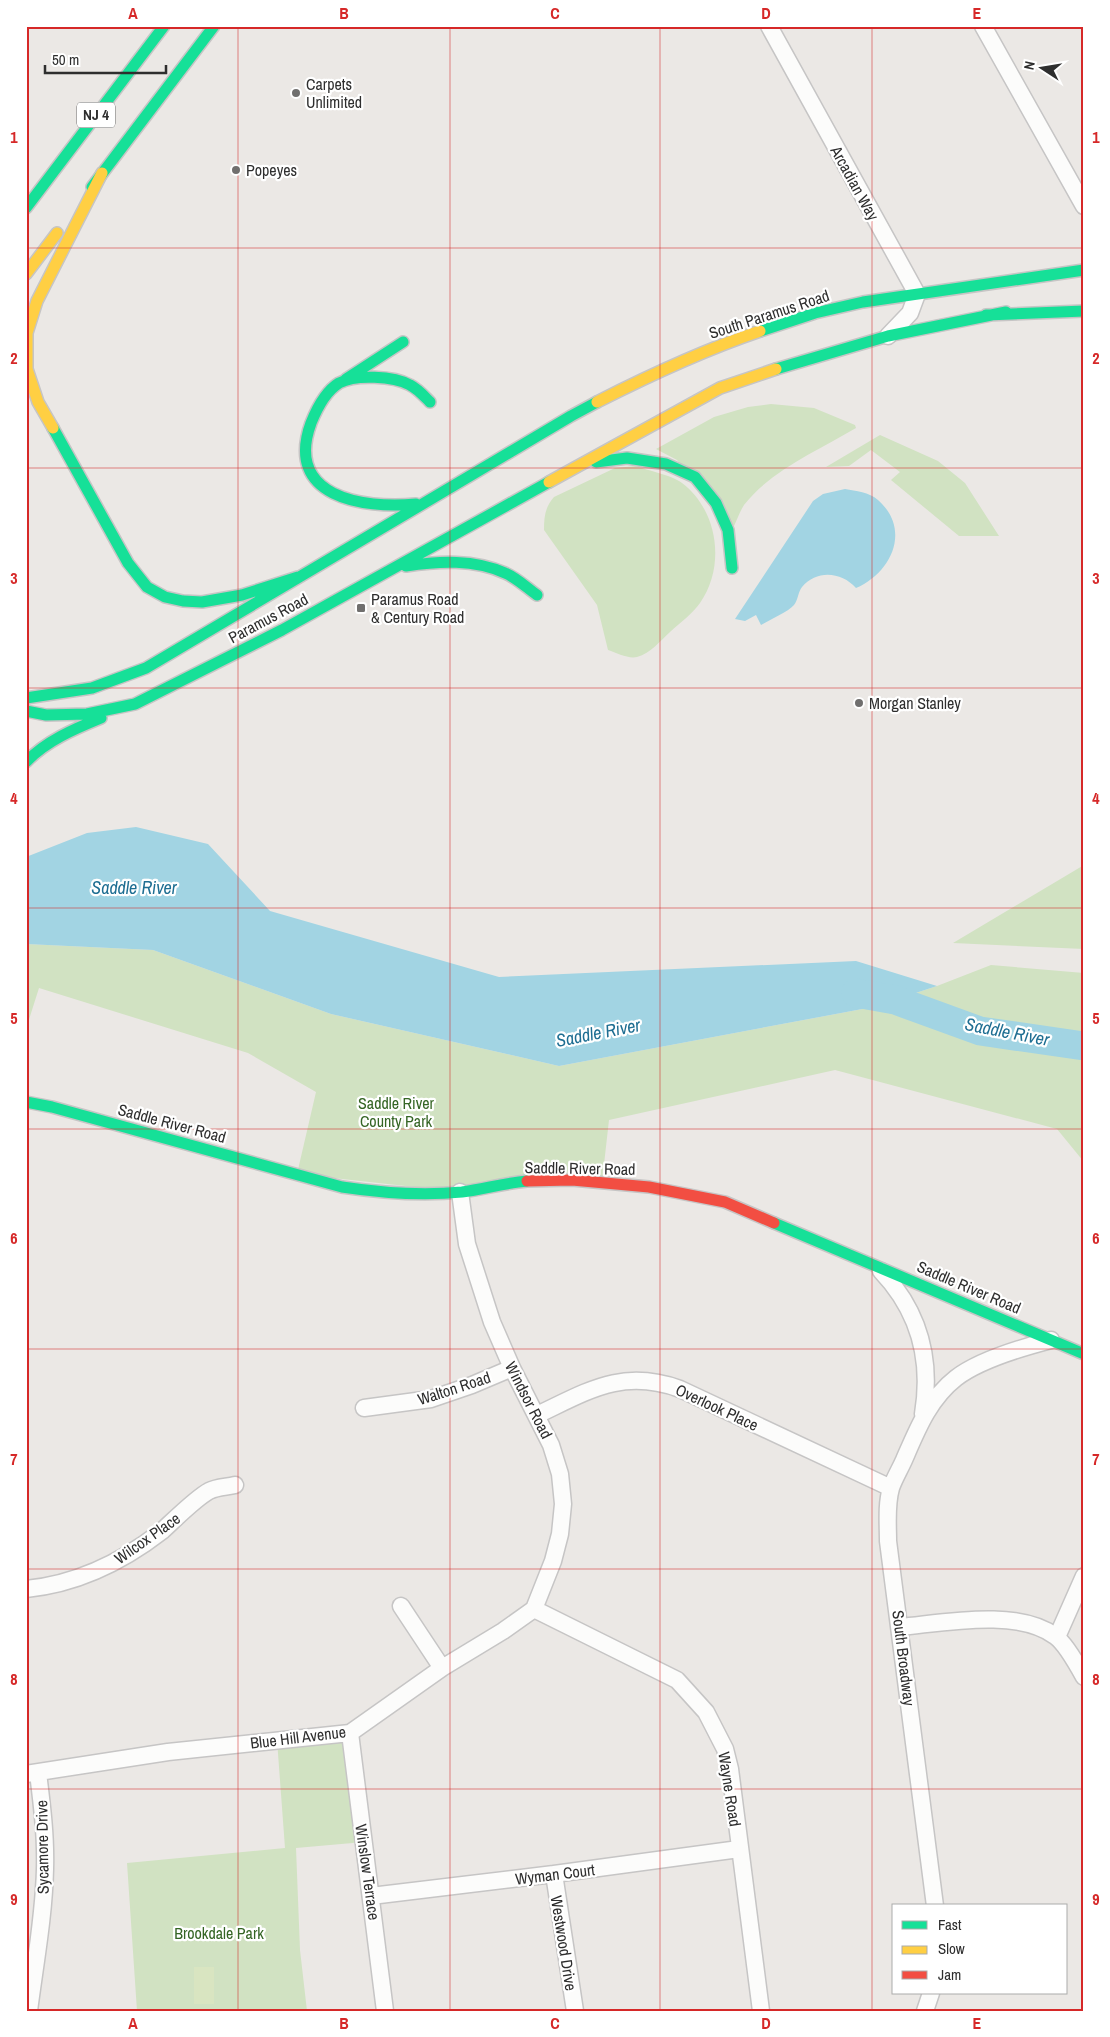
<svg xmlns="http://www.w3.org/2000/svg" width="1110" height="2037" font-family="'Archivo Narrow',sans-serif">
<rect width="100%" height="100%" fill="#ebe8e5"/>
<!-- green -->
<path fill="#d1e2c2" d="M771,404L814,408L855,425L856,428C819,450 770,471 744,505C740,511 737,520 734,526L677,460L656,449L714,417L748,407Z
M880,435L938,461L965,483L999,536H959L891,480L900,472L871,450L849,466L826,467Z
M636,466C649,471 672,475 682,483C718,510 726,566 700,603C693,613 680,623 670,632C660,641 651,653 637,657C628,659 617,653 608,650L597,605L544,530C544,517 545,507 554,497L615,468Z
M1084,865V949L953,943Z
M26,944L153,950L331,1014L559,1066L873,1007L937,986L991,965L1084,973V1162L1057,1129L835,1070L609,1120L602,1182L460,1192L297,1174L316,1092L248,1053L39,988L26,1029Z
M350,1733L364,1842L296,1848L300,1950L307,2011H137L127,1863L285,1848L277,1740Z"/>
<!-- pitch -->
<path fill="#d9e5c1" d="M194,1967H214V2004H194Z"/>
<!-- water -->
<path fill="#a2d4e3" d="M845,489C856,491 869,492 878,500C912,530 891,573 856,588C842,572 817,569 802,587C798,592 798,600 794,605C788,612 769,620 761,625L756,615L745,621L735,619L813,501L823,494Z
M136,827L208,844L270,911L499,977L856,961L937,986L873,1007L559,1066L331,1014L153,950L26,944V857L87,833Z"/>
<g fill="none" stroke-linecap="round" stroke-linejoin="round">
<!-- river -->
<path stroke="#a2d4e3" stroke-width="29" d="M856,993L895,1000L980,1031L1084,1046"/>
<defs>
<path id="street" d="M769,26L917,294L910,313L888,336
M983,26L1084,206
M460,1192L467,1244L492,1322L512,1368L551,1445L560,1474L563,1504L560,1534L553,1561L534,1609
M881,1271C919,1311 932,1360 923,1414
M364,1408L431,1399L472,1385L512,1368
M537,1415C588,1391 622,1368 680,1389L891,1488
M26,1589C77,1584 122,1562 162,1531C174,1520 196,1498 209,1491C216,1487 227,1487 235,1485
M401,1606L442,1668
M534,1609L677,1680L706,1712L725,1749L730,1769L761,2011
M900,1627C944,1623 1017,1608 1055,1636C1065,1643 1078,1666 1084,1677
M1057,1637L1084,1576
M350,1733L385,2011
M26,1774L168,1752L350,1733L442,1668L503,1631L534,1609
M554,1874L575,2011
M371,1896L554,1874L739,1849
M935,1906L888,1541C888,1524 886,1505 891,1488C894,1479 900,1469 904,1460C917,1430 929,1399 956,1378C978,1361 1024,1347 1051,1340
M29,2011C35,1964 44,1916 45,1869C46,1837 42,1805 38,1773
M925,2011L931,1993"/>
<path id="fast" d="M92,187L214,26
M26,208L164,26
M986,315L1084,311
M760,331L815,313L863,302L1084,270
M776,369L888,336L1006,312
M346,379L403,342
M53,428L128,563L147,587L165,597L183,601L202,602L242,595L298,577
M596,462L627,458L666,464L695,477L716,503L728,530L732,568
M416,504C362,509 284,497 311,423C317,408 326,391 339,383C355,374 394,376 410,385C418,389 424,396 430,402
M406,566C439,561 474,559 505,573C517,578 527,588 537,595
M26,698L92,688L146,668L571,416L597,402
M26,711L46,715L87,714L135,704L282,630L549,482
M26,762C46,741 74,729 101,718
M26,1102L52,1107L342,1187C382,1193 422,1196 462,1192C484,1189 505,1183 527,1181
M774,1223L1084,1354"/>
<path id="slow" d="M26,274L57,233
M597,402C650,375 704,350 760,331
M53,428L38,402L27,369V333L37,301L102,173
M549,482L720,388L776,369"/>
<path id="jam" d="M527,1181L572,1180L649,1187L725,1202L774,1223"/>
</defs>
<!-- street casing -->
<use href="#street" stroke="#c6c5c5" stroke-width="19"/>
<!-- fast casing -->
<use href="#fast" stroke="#c6c5c5" stroke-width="14"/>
<!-- slow casing -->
<use href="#slow" stroke="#c6c5c5" stroke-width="14"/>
<!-- jam casing -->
<use href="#jam" stroke="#c6c5c5" stroke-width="14"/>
<!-- street -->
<use href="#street" stroke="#fcfcfb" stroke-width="16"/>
<!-- fast -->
<use href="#fast" stroke="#16e098" stroke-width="11"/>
<!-- slow -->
<use href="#slow" stroke="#ffcf43" stroke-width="11"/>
<!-- jam -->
<use href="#jam" stroke="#f24e42" stroke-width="11"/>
</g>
<!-- grid -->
<path fill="none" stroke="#d62828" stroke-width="1" stroke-opacity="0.55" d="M238,26V2011M450,26V2011M660,26V2011M872,26V2011M26,248H1084M26,468H1084M26,688H1084M26,908H1084M26,1129H1084M26,1349H1084M26,1569H1084M26,1789H1084"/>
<!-- markers -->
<g fill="#706f6e" stroke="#fff" stroke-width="2">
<circle cx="296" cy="93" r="5"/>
<circle cx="236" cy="170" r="5"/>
<rect x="356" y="603" width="10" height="10" rx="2.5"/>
<circle cx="859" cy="703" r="5"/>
</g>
<g text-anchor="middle" stroke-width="4.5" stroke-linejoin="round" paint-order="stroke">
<!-- shield labels -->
<rect fill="#fff" stroke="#6d6d6d" stroke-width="1" x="77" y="102.5" width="38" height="25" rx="4"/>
<g font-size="15" font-weight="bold" fill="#2e2e2e">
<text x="96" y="120">NJ 4</text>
</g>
<!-- poi labels -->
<g font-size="16" fill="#2e2e2e" stroke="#fff" text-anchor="start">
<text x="306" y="90">Carpets<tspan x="306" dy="18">Unlimited</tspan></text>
<text x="246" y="176">Popeyes</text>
<text x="371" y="605">Paramus Road<tspan x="371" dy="18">&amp; Century Road</tspan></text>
<text x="869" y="709">Morgan Stanley</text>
</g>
<!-- street labels -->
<g font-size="16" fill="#2e2e2e" stroke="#fff">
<text transform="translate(855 183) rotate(61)" y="6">Arcadian Way</text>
<text transform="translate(769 314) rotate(-18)" y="6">South Paramus Road</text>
<text transform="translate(268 618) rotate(-28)" y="6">Paramus Road</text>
<text transform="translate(172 1123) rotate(15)" y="6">Saddle River Road</text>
<text transform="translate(580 1168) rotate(1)" y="6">Saddle River Road</text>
<text transform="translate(969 1287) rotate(23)" y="6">Saddle River Road</text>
<text transform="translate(454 1388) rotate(-18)" y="6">Walton Road</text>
<text transform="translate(529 1400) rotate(63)" y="6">Windsor Road</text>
<text transform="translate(717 1407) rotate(25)" y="6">Overlook Place</text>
<text transform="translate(147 1538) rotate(-35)" y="6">Wilcox Place</text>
<text transform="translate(904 1658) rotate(83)" y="6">South Broadway</text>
<text transform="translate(298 1737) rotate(-7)" y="6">Blue Hill Avenue</text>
<text transform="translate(730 1789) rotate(81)" y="6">Wayne Road</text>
<text transform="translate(42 1847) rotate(-91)" y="6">Sycamore Drive</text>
<text transform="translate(368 1872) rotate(82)" y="6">Winslow Terrace</text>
<text transform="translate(555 1874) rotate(-7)" y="6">Wyman Court</text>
<text transform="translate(564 1943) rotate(81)" y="6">Westwood Drive</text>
</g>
<!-- park labels -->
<g font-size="16" fill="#346524" stroke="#fff">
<text x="396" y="1109">Saddle River<tspan x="396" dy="18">County Park</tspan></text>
<text x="219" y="1939">Brookdale Park</text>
</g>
<!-- water labels -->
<g font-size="18" font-style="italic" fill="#1e6e92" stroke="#fff">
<text x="134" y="894">Saddle River</text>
<text transform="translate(1007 1032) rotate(11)" y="6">Saddle River</text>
<text transform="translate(598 1033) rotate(-11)" y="6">Saddle River</text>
</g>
</g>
<!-- border -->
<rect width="1110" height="2037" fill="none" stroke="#ffffff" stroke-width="55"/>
<!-- legend -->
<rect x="892" y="1904" width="175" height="90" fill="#ffffff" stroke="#ababab"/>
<rect x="902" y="1921" width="25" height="8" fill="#16e098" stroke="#ababab"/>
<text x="938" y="1930" font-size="15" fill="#2e2e2e">Fast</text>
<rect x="902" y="1946" width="25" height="8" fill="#ffcf43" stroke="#ababab"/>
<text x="938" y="1954" font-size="15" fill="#2e2e2e">Slow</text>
<rect x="902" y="1971" width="25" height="8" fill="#f24e42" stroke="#ababab"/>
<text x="938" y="1980" font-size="15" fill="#2e2e2e">Jam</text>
<!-- north arrow -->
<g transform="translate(1042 68) rotate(282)" stroke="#ffffff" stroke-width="4" paint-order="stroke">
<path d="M0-4L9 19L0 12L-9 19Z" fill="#2e2e2e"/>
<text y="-8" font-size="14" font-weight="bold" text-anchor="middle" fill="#2e2e2e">N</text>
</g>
<!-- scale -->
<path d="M45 65v8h121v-8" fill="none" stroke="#2e2e2e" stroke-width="2.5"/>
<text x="52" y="65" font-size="15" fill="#2e2e2e" stroke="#ffffff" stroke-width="4" paint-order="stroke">50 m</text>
<rect x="28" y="28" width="1054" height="1982" fill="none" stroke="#d62828" stroke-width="2"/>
<g font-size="16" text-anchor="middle" font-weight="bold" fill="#d62828">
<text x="133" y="19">A</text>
<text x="344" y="19">B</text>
<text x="555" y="19">C</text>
<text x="766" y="19">D</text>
<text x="977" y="19">E</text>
<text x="14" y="143">1</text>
<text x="1096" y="143">1</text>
<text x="14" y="364">2</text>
<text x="1096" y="364">2</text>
<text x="14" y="584">3</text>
<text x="1096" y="584">3</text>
<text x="14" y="804">4</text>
<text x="1096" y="804">4</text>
<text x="14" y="1024">5</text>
<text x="1096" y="1024">5</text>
<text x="14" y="1244">6</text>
<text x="1096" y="1244">6</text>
<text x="14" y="1465">7</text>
<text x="1096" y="1465">7</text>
<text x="14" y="1685">8</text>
<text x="1096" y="1685">8</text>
<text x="14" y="1905">9</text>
<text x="1096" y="1905">9</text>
<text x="133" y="2029">A</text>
<text x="344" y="2029">B</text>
<text x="555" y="2029">C</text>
<text x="766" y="2029">D</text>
<text x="977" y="2029">E</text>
</g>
</svg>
